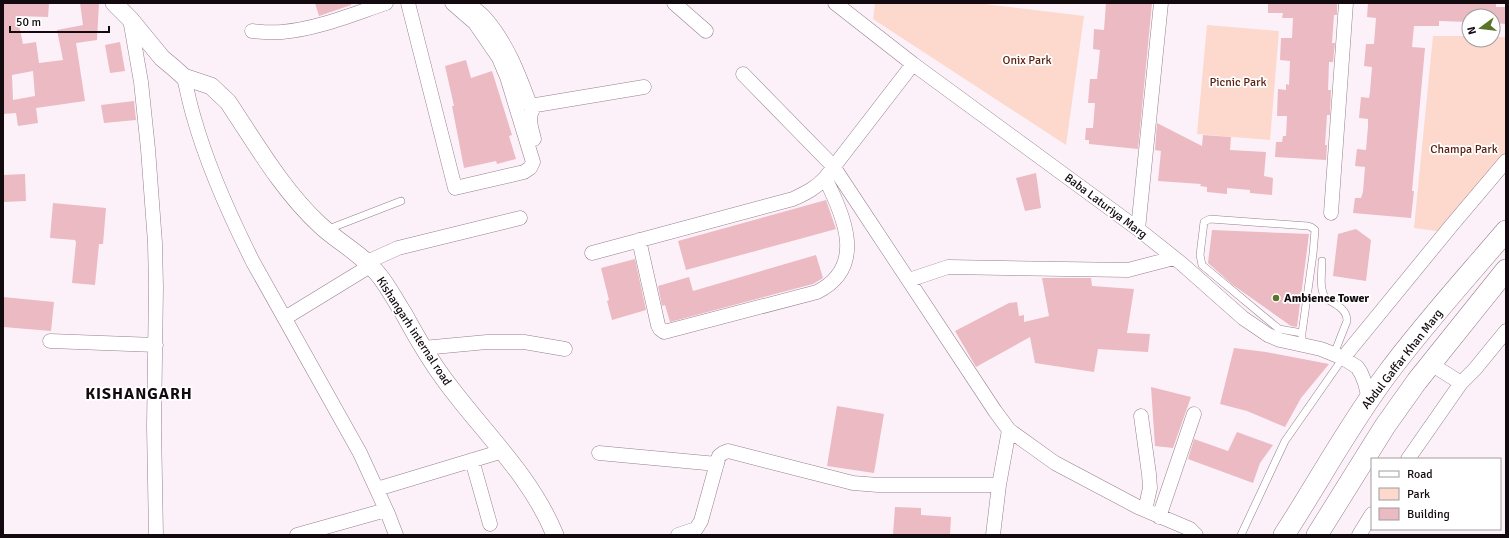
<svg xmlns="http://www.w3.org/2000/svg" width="1509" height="538" font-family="Signika,sans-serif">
<rect width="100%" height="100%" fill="#fcf1f8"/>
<!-- green -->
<path fill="#fcd8cd" d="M875,3H976L1084,16L1066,145L873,19Z
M1207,25L1279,31L1270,140L1197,134Z
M1433,36H1469V40H1493V37H1506V163L1452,233L1414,228Z"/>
<!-- building -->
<path fill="#ecbac2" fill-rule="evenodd" d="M3,3H49L48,17L17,16L23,44L36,42L39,63L63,60L57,30L83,25L80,3H99L97,40L76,43L85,101L36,108L38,123L18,126L16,113L3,114ZM33,71L35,96L13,100L12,75Z
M315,3H351V5L319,16Z
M1106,3H1152L1138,149L1089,144V140H1085L1086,128H1093L1095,103H1088L1090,79H1097L1100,50L1093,49L1094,29L1104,30Z
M1268,3L1337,4V15H1334L1332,43H1335L1333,62H1329L1328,90H1331L1330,115H1327L1325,145H1327L1326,160L1275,157L1276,142H1282L1283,136H1286L1287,116H1277L1278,89L1286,90V84L1289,85L1290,61L1280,60L1281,38H1292L1293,18H1282L1283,13H1268Z
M1368,3H1496V7H1506V24L1493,23V16H1469V22L1439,21V26H1414L1412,47L1425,48L1412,191H1414L1411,218L1353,213L1355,198H1361L1363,192L1365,167L1355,166L1357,149L1366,150L1368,126V119L1359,118L1361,97L1369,98L1370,92L1372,67L1364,66L1366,44H1374L1376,18L1367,17Z
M120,42L125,71L110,73L105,45Z
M466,60L471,78L492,71L512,135L509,136L516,159L497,164L496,161L464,168L452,106H454L445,66Z
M134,101L136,120L104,123L101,105Z
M1157,123L1202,146L1203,135L1231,137L1230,150L1266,152L1264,176L1273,178L1272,195L1250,193V190L1227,188V194L1207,192V187L1200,186L1201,184L1158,181L1161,151L1155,150Z
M1036,173L1041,208L1025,211L1016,178Z
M25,174L26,201L3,202V175Z
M826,200L836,229L686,270L678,241Z
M53,203L106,208L103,244H99L95,285L72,283L76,242L75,240L50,238Z
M1356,229L1371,240L1366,281L1333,276L1338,234Z
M1212,230L1309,234L1297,327L1291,326L1233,285L1208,263Z
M816,255L823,278L813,284L670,322L665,305L662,306L658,286L689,277L693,291Z
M635,259L646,310L612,320L607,301L609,300L601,268Z
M1042,278H1091L1092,286L1134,289L1127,333L1150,334L1148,352L1098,349L1094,372L1035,363L1030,337L976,367L955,331L1009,303L1017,302L1019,316L1024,315V322L1049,316Z
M3,297L54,302L51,331L3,327Z
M1234,348L1266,352L1329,364L1301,398L1285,427L1247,411L1220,404Z
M1151,387L1191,397L1173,448L1155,446Z
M837,406L884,414L874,473L827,466Z
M1237,432L1273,445L1260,463L1253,483L1188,459L1194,439L1228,451Z
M895,507L921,508V515L951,517L950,535H893Z"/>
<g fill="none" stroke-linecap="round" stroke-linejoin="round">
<defs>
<path id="service" d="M326,230L401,201
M1322,261C1322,273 1319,287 1325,298C1334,304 1347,308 1347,321L1334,354
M1302,345V333L1313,254L1315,230L1311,227L1308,226L1210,219L1204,222L1200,255L1202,265L1279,329L1302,333
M1241,535L1285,441L1343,358"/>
<path id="minor" d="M408,3L455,188L524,172L530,168L533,162L507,77L499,58L475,23L452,3
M467,3C474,8 481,13 486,19C509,46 520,78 532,110
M674,3L706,31
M835,3L913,64L1138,229L1182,264L1243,318L1268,335L1280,340L1321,349L1343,358L1357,367L1361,373L1365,383L1369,399
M130,19L141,82L148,149L155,243L156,287L154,426L156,535
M252,31C262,32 272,33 282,32C318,29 353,14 386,3
M743,74L833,166L995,411L1009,430L1055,463L1138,507L1190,529L1196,535
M184,77C187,91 190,105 194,118C208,168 230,216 253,262L360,453L388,514L396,535
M534,139C531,126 526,116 536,105L644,87
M1331,213L1346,3
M1138,229L1161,3
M639,240L658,325L660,329L664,332L817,292C867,267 844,216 825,178
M592,253L793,199C806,193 816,188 825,178L913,64
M367,262L398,248L520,218
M909,280L948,267L1128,270L1174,258
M285,318L370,266
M50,341L156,345
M423,348L487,342H524L565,349
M1343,358L1451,226L1506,161
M1431,364L1461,383
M1141,416L1149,474L1150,488L1145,510
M599,453L717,464
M1408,459L1461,383L1475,369L1506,331
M472,460L490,524
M377,489L503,451
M1159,517L1194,414
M297,535L386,510
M678,535L696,529L701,521L719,456L723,453L728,451L853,483L878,485H999
M993,535L999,485L1009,430
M1359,535L1372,514"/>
<path id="tertiary" d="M114,3L130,19L162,58L174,68L184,77L211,86L228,102C256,144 283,191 320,225C338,242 362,254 378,274C388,286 395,300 404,314C417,338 431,362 447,383C484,433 531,476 555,535"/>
<path id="primary" d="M1284,535C1319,481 1349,425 1387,374C1424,324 1466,278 1506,231
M1317,535L1385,426L1417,381L1506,270"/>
</defs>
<!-- service casing -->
<use href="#service" stroke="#967f8e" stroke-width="8"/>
<!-- minor casing -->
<use href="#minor" stroke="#967f8e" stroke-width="15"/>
<!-- tertiary casing -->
<use href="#tertiary" stroke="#967f8e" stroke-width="18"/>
<!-- primary casing -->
<use href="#primary" stroke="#967f8e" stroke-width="22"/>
<!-- service -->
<use href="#service" stroke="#fff" stroke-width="7"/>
<!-- minor -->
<use href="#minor" stroke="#fff" stroke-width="14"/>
<!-- tertiary -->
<use href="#tertiary" stroke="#fff" stroke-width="17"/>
<!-- primary -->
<use href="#primary" stroke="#fff" stroke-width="21"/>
</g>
<!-- markers -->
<circle fill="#5b7528" stroke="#fff" stroke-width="1.5" cx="1276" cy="298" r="4"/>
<g text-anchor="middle" stroke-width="3.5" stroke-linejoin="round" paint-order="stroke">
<!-- park labels -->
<g font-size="12" fill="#5b2211" stroke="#fff">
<text x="1027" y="64">Onix Park</text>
<text x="1238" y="86">Picnic Park</text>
<text x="1464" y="153">Champa Park</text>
</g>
<!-- street labels -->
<g font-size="12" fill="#120a0f" stroke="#fff">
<text transform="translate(1106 206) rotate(37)" y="4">Baba Laturiya Marg</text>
<text transform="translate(414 331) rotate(57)" y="4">Kishangarh internal road</text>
<text transform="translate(1402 359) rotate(-52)" y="4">Abdul Gaffar Khan Marg</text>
</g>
<!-- poi labels -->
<g font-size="12" font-weight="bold" fill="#120a0f" stroke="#fff" text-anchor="start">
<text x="1284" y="302">Ambience Tower</text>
</g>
<!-- district labels -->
<g font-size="16" font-weight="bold" letter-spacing="1" fill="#120a0f" stroke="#fff">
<text x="139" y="399">KISHANGARH</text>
</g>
</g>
<!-- border -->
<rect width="1509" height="538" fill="none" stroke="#120a0f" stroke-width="8"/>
<!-- legend -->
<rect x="1371" y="458" width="130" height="72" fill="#ffffff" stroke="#a09d9f"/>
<rect x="1379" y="471" width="20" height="6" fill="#ffffff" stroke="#a09d9f"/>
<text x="1407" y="478" font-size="12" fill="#120a0f">Road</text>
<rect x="1379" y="488" width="20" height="12" fill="#fcd8cd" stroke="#a09d9f"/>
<text x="1407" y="498" font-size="12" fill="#120a0f">Park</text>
<rect x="1379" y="508" width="20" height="12" fill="#ecbac2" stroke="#a09d9f"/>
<text x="1407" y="518" font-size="12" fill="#120a0f">Building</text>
<!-- north arrow -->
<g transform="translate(1481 28) rotate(255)"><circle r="19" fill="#ffffff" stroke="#a09d9f"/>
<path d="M0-3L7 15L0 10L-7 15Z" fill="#5b7528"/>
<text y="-6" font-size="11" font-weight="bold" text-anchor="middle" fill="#120a0f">N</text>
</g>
<!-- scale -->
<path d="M10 26v6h99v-6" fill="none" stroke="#120a0f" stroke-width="2"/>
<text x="16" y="26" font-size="12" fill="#120a0f" stroke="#ffffff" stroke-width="3" paint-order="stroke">50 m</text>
</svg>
